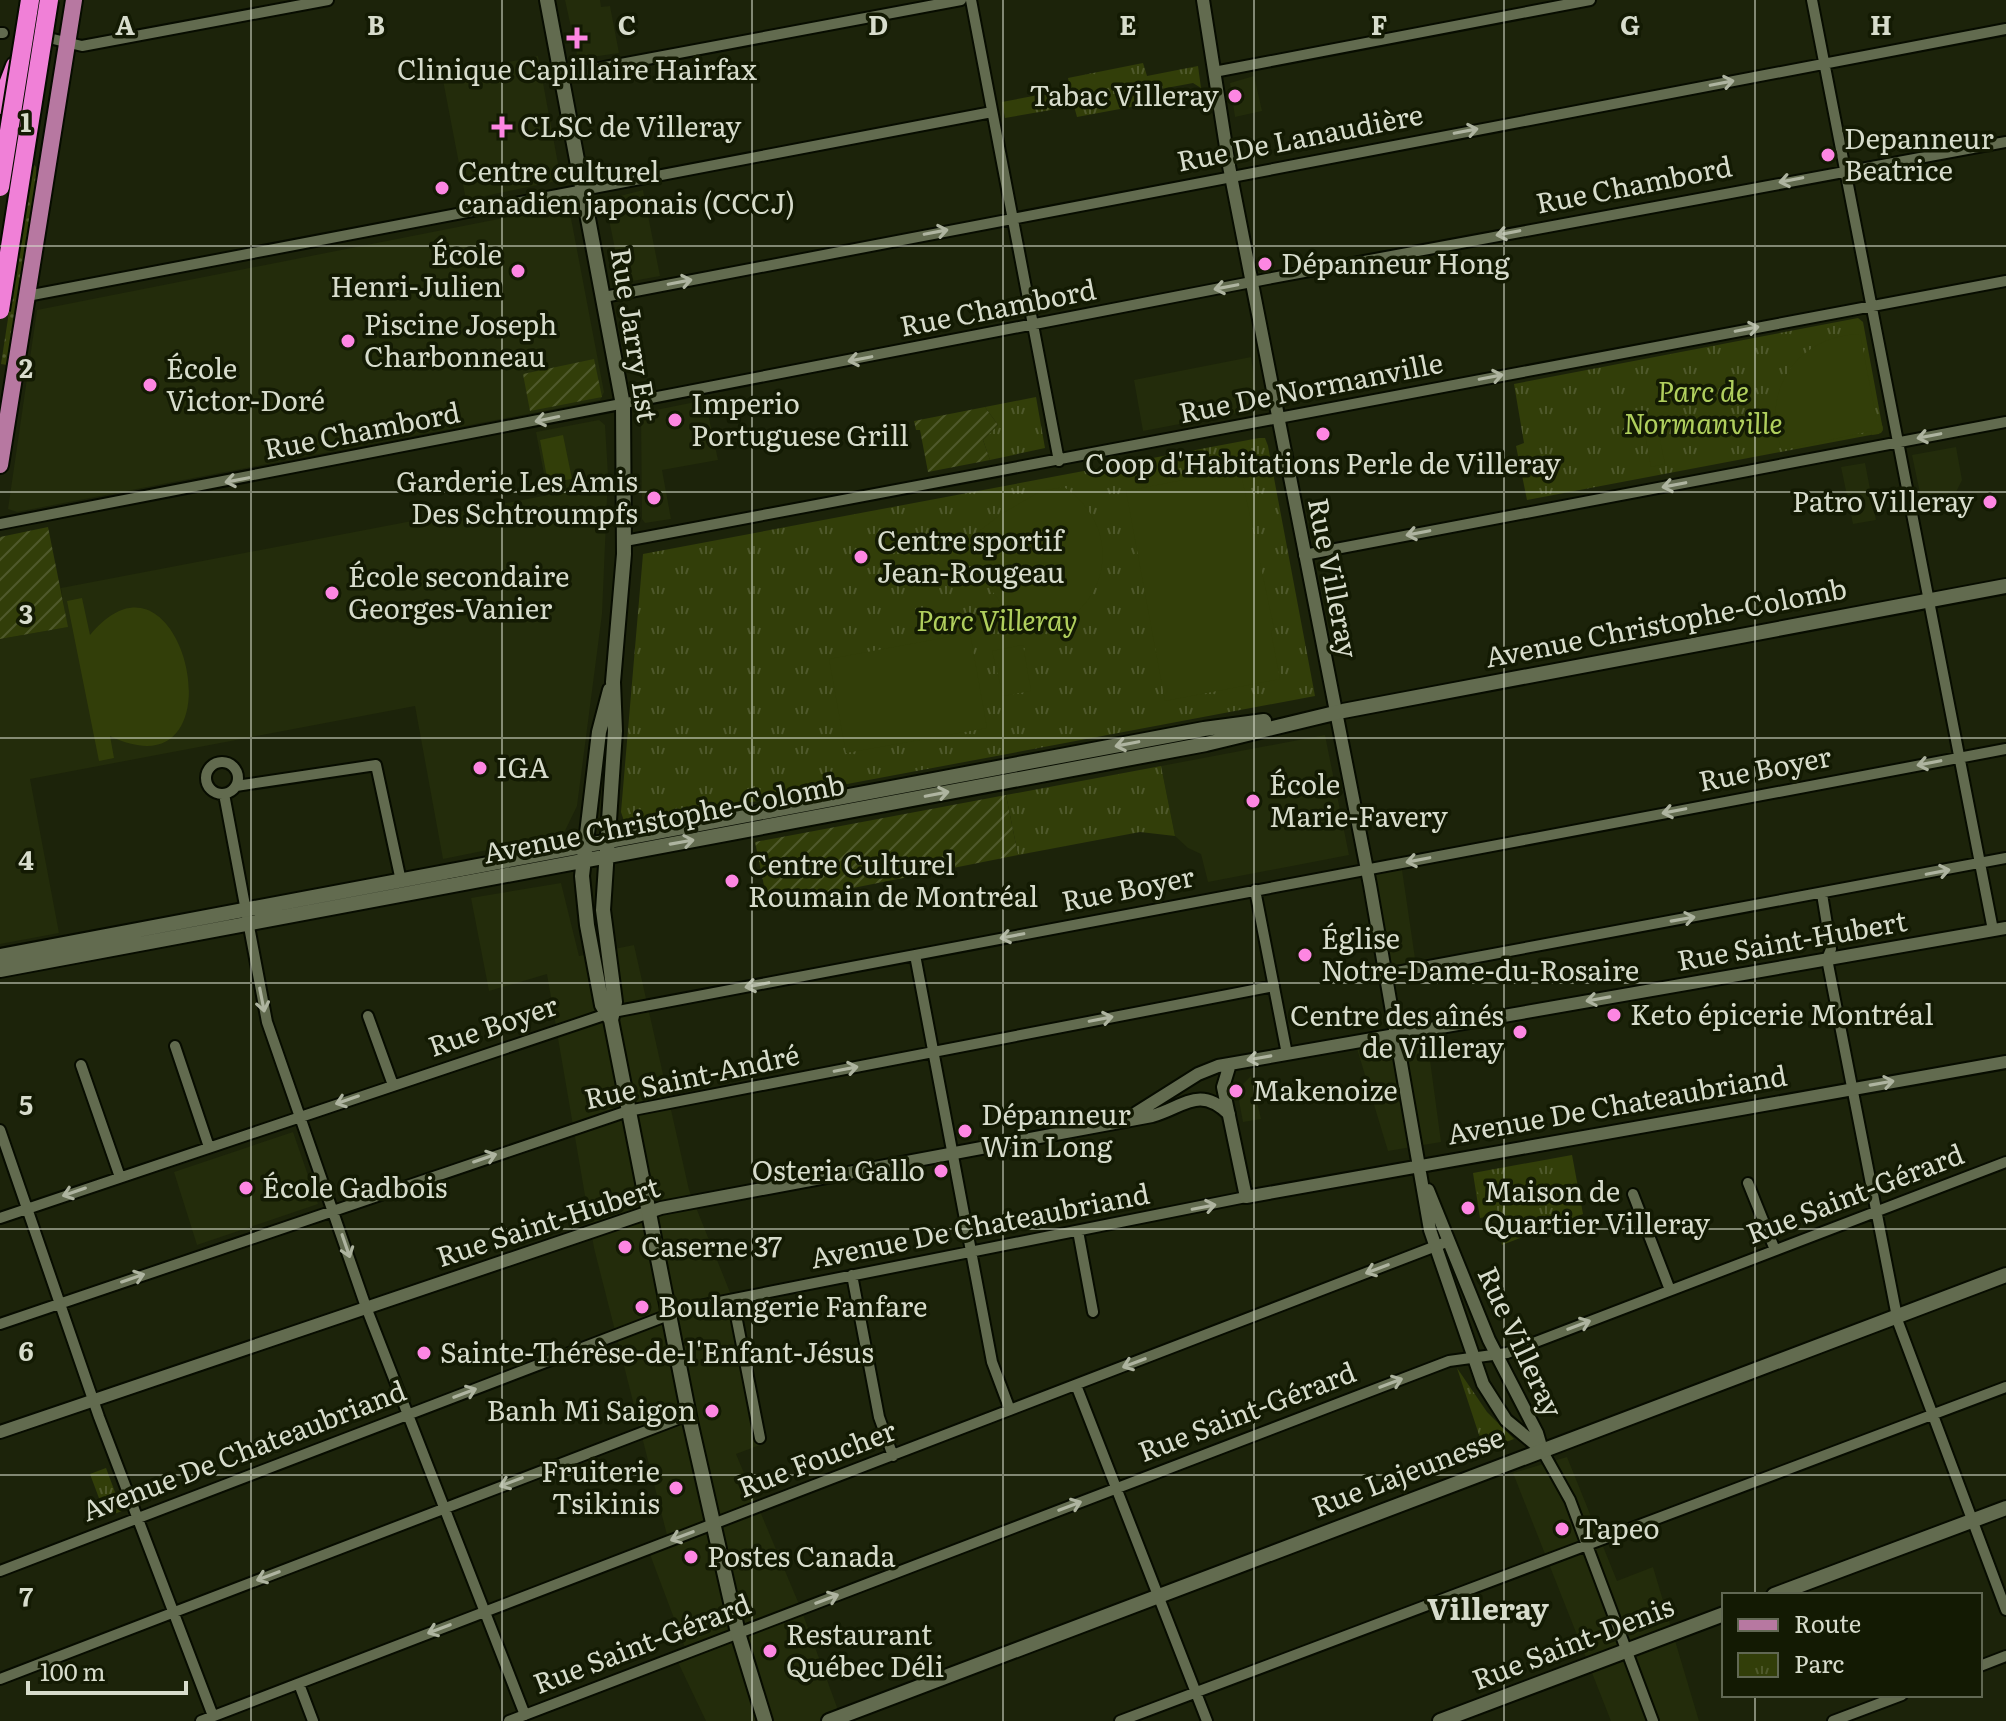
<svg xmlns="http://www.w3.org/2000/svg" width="2006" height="1721" font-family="Literata,serif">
<defs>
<pattern id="grass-dots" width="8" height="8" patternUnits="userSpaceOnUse" patternTransform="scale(2)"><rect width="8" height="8" fill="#323e09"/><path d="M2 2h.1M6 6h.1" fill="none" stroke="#4f592c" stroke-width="1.8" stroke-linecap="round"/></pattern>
<pattern id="park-tufts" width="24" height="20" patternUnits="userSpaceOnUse" patternTransform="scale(2)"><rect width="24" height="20" fill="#323e09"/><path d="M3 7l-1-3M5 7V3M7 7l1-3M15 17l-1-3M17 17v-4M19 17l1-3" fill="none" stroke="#4f592c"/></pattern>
<pattern id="garden-furrows" width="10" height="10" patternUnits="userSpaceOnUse" patternTransform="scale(2)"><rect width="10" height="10" fill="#323e09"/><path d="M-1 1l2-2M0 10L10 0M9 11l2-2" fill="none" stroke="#4f592c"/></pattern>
</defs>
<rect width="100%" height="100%" fill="#1c230a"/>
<!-- built -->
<path fill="#232c0b" d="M565,0H600L601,7L610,6L619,53L578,59Z
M538,56L561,180L466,200L442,75Z
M1254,76L1262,111L1235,117L1230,83Z
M643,190L660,276L622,283L605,200Z
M559,207H566L570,213L604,392L600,400L17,512L8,509L37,310Z
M1251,357L1259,409L1143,431L1134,380Z
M705,400L718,460L662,470L671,519L645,523L642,519L641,413Z
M599,420L605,425L608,475L602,614L577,806L563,835L443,859L415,706L30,779L59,933L0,944V639L67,627L61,588L548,495L536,432Z
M1956,447L1962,480L1956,492L1921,498L1912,455Z
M1865,463L1876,520L1853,524L1841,467Z
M1325,735L1349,855L1208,882L1201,854L1188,848L1175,836L1161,766Z
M1401,863L1417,972L1394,976L1403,1026L1425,1023L1441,1142L1388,1151L1355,1042L1396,1034L1367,869Z
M561,883L579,956L634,945L689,1190L733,1300L760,1445L736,1454L801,1609L842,1721H706L676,1658L687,1653L648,1549L669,1543L594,1248L547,974L489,991L471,898Z
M1251,1076L1261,1119L1243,1122L1237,1090Z
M293,1132L318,1204L197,1245L174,1172Z
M1567,1457L1617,1581L1653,1567L1699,1721H1611L1513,1473Z"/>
<!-- grass -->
<path fill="url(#grass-dots)" d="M32,163L36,167V181L7,365L1,364Z"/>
<!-- park -->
<path fill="url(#park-tufts)" d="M1143,63L1147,76L1198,66L1201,88L1193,83L1150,91L1152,103L1077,117L1074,106L1005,118L1002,102L1070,89L1068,78Z
M1858,318L1863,322L1883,430L1881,433L1527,500L1516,446L1524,443L1514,384Z
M1036,397L1045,448L990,460L983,440L998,425L985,407Z
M1259,438H1265L1268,446L1315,696L635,824L624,821L621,812L643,554Z
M1161,766L1175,836L1140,832L1018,855L1006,795Z
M1572,1155L1583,1214L1502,1245L1497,1215L1480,1218L1473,1173Z
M1457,1368L1487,1412L1514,1439L1484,1450Z
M106,1468L122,1511L106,1517L90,1474Z"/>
<!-- garden -->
<path fill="url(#garden-furrows)" d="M594,359L602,397L530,411L523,374Z
M985,407L998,425L983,440L990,460L928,472L920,430H916L914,421Z
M48,527L68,627L0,639V537Z
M1006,795L1018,855L768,905L755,842Z"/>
<!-- pitch -->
<path fill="#323e09" d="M1860,334L1877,422H1881L1883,428L1879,434L1872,435L1871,431L1782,450C1759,392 1798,335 1860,334Z
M1656,421L1665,464L1651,467L1643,423Z
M563,435L572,479L548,483L540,440Z
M1240,469L1274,628L1271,632L1280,679L1165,701L1126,491Z
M1064,487C1132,533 1105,627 1024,634L967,557L968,540L1001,514L1041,491Z
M82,598L90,635C184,521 246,801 110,736L114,758L99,761L67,601Z
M970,633L987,728L846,753L829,659Z
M1023,645L1031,691L1003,696L992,651Z
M1491,1178L1498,1214L1482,1216L1476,1180Z"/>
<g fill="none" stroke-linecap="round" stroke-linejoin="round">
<defs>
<path id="minor" d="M971,0L1059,461
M1812,0L1993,930
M0,33H3
M53,39L82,46L328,0
M1214,72L1590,0
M562,75L961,0
M27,296L992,112
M604,297L2006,29
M0,524L1267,279L2006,142
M625,541L2006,281
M1304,555L2006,422
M206 778a16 16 0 1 1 32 0a16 16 0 1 1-32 0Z
M236,786L376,765L401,881
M224,794L267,1022L366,1307L525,1715
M1255,890L1287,1054
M1822,894L1831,949L1827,959L1898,1322L2006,1610
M915,955L992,1362L1010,1410
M1386,974L2006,858
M368,1016L393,1085
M175,1046L209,1147
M81,1065L120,1177
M0,1130L99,1417L213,1716
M1748,1183L1775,1250
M1633,1194L1670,1290
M0,1218L613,1012L2006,749
M1078,1231L1093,1312
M852,1275L879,1417L893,1456
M733,1300L760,1438
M0,1324L628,1111L1274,986
M1076,1385L1207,1721
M1542,1450L1570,1500L1653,1721
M0,1571L684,1309L1246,1197
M1980,1666L2006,1656
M0,1679L688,1415
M299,1684L313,1721
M201,1721L1449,1241
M509,1721L1449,1361L1507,1353L2006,1162
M1120,1721L2006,1387
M1833,1721L1902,1695"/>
<path id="tertiary" d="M1203,0L1229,166L1370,885L1430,1230L1483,1384L1506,1420L1542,1450
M1230,1064L1223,1087L1246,1197L2006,1062
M1133,1115L1198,1074L1218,1066L2006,928
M1428,1190L1489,1340L1537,1433L1542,1450
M0,1432L661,1208L1152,1116C1184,1107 1199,1085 1229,1114"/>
<path id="secondary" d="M547,0L623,405L624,554L613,682L615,731L603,910L615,1002L611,1020L690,1421L738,1633L765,1721
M610,690L599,732L582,876L587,925L602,1005L611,1020
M0,956L1204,729L1264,721
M0,970L1206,744L1343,711L2006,586
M1774,1595L2006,1508
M829,1721L2006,1275
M1440,1721L1724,1614"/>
<path id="primary" d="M0,465L74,0"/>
<path id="motorway" d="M0,105L15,66"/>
</defs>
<!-- minor casing -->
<use href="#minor" stroke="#070c00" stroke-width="14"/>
<!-- tertiary casing -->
<use href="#tertiary" stroke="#070c00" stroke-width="16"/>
<!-- secondary casing -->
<use href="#secondary" stroke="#070c00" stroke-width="18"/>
<!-- primary casing -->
<use href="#primary" stroke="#070c00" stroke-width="20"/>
<!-- motorway casing -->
<use href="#motorway" stroke="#070c00" stroke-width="22"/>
<!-- minor -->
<use href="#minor" stroke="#626b4f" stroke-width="10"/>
<!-- tertiary -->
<use href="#tertiary" stroke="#626b4f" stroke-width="12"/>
<!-- secondary -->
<use href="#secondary" stroke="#626b4f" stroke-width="14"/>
<!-- primary -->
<use href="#primary" stroke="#b778a1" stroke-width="16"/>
<!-- motorway -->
<use href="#motorway" stroke="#f080d7" stroke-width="18"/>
<defs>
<path id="motorway-bridge" d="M0,187L30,0
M0,310L49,0"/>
</defs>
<!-- motorway-bridge casing -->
<use href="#motorway-bridge" stroke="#070c00" stroke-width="22" stroke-linecap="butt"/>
<!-- motorway-bridge -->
<use href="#motorway-bridge" stroke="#f080d7" stroke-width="18"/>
</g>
<!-- one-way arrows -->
<defs><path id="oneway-shaft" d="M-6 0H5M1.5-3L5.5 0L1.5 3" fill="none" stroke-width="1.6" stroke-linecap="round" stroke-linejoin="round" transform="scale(2)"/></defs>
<g stroke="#aeb4a0">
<use href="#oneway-shaft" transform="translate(1722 83) rotate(-11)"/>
<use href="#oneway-shaft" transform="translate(1466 131) rotate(-11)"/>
<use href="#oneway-shaft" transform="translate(1791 180) rotate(169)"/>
<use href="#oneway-shaft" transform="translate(936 232) rotate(-11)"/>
<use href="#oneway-shaft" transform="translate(1508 233) rotate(169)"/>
<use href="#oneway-shaft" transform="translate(680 282) rotate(-11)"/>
<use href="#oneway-shaft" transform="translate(1226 287) rotate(169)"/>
<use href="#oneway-shaft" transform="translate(1747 329) rotate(-11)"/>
<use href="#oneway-shaft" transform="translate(860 359) rotate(169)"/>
<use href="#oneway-shaft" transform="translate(1491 377) rotate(-11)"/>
<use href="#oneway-shaft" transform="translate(547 419) rotate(168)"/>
<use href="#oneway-shaft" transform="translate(1929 436) rotate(169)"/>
<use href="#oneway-shaft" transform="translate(237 480) rotate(169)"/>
<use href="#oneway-shaft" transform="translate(1674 485) rotate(169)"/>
<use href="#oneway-shaft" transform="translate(1418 533) rotate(169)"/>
<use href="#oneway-shaft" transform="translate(1127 744) rotate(169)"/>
<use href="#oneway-shaft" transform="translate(1929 763) rotate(169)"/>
<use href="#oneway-shaft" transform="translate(937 794) rotate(-11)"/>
<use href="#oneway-shaft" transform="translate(1674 811) rotate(169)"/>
<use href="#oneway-shaft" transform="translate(682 842) rotate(-10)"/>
<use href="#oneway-shaft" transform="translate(1418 860) rotate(169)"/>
<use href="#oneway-shaft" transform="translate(1938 872) rotate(-11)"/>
<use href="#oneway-shaft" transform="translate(1683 919) rotate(-10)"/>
<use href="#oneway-shaft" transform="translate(1012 936) rotate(169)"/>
<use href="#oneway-shaft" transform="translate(757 985) rotate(169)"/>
<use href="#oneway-shaft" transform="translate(1598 999) rotate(170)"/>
<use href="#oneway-shaft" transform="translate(262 1000) rotate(79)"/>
<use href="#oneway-shaft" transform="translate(1101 1019) rotate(-11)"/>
<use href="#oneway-shaft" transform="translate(1259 1058) rotate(170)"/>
<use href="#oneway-shaft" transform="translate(846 1069) rotate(-11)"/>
<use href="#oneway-shaft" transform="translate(1882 1083) rotate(-10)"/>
<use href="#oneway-shaft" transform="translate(347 1100) rotate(161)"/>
<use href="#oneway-shaft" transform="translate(485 1158) rotate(-19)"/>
<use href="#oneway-shaft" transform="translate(74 1192) rotate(161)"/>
<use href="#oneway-shaft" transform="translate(1204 1207) rotate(-11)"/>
<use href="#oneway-shaft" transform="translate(346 1246) rotate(71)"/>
<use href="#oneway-shaft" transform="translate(1377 1269) rotate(159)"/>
<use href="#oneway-shaft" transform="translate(133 1278) rotate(-19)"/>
<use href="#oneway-shaft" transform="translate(1579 1325) rotate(-21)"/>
<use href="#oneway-shaft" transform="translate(1134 1363) rotate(159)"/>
<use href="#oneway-shaft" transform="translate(1391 1383) rotate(-21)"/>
<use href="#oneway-shaft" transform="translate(465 1393) rotate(-21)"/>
<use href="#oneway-shaft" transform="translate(511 1482) rotate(159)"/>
<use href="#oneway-shaft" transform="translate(1070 1506) rotate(-21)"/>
<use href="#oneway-shaft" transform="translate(682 1536) rotate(159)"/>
<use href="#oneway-shaft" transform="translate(268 1576) rotate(159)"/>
<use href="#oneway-shaft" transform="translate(827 1599) rotate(-21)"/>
<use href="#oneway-shaft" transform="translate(439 1629) rotate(159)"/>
</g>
<!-- grid -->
<path fill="none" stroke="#d7dccc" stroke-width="2" stroke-opacity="0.55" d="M251,0V1721M502,0V1721M752,0V1721M1003,0V1721M1254,0V1721M1504,0V1721M1755,0V1595M0,246H2006M0,492H2006M0,738H2006M0,983H2006M0,1229H2006M0,1475H2006M1755,1695V1721"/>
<!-- markers -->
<g fill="#fd86e2" stroke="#131a03" stroke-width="3">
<path d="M573 26h8v8h8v8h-8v8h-8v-8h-8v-8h8z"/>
<circle cx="1235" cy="96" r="8"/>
<path d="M498 115h8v8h8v8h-8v8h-8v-8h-8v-8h8z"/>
<circle cx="1828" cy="155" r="8"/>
<circle cx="442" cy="188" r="8"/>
<circle cx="1265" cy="264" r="8"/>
<circle cx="518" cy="271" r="8"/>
<circle cx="348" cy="341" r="8"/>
<circle cx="150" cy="385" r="8"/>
<circle cx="675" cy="420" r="8"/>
<circle cx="1323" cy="434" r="8"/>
<circle cx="654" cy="498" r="8"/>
<circle cx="1990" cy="502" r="8"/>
<circle cx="861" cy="557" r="8"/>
<circle cx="332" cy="593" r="8"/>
<circle cx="480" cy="768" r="8"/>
<circle cx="1253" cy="801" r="8"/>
<circle cx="732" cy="881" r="8"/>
<circle cx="1305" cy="955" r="8"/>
<circle cx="1614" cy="1015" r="8"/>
<circle cx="1520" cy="1032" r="8"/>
<circle cx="1236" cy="1091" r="8"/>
<circle cx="965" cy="1131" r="8"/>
<circle cx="941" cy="1171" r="8"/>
<circle cx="246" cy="1188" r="8"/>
<circle cx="1468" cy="1208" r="8"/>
<circle cx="625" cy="1247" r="8"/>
<circle cx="642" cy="1307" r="8"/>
<circle cx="424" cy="1353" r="8"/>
<circle cx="712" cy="1411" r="8"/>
<circle cx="676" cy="1488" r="8"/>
<circle cx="1562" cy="1529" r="8"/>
<circle cx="691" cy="1557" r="8"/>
<circle cx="770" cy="1651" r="8"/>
</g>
<g text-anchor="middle" stroke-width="7" stroke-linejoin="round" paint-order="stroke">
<!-- poi labels -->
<g font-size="28" fill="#d7dccc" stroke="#131a03" text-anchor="start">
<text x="577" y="80" text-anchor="middle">Clinique Capillaire Hairfax</text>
<text x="1219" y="106" text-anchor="end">Tabac Villeray</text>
<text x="520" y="137">CLSC de Villeray</text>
<text x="1844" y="149">Depanneur<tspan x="1844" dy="32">Beatrice</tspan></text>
<text x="458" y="182">Centre culturel<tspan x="458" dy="32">canadien japonais (CCCJ)</tspan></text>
<text x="502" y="265" text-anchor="end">École<tspan x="502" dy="32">Henri-Julien</tspan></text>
<text x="1281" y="274">Dépanneur Hong</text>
<text x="364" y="335">Piscine Joseph<tspan x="364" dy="32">Charbonneau</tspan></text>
<text x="166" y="379">École<tspan x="166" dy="32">Victor-Doré</tspan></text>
<text x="691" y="414">Imperio<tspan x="691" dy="32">Portuguese Grill</tspan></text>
<text x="1323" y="474" text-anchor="middle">Coop d'Habitations Perle de Villeray</text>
<text x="638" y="492" text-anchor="end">Garderie Les Amis<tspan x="638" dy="32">Des Schtroumpfs</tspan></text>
<text x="1974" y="512" text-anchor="end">Patro Villeray</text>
<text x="877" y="551">Centre sportif<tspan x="877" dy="32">Jean-Rougeau</tspan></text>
<text x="348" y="587">École secondaire<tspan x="348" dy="32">Georges-Vanier</tspan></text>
<text x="496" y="778">IGA</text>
<text x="1269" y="795">École<tspan x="1269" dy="32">Marie-Favery</tspan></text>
<text x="748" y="875">Centre Culturel<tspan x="748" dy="32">Roumain de Montréal</tspan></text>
<text x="1321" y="949">Église<tspan x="1321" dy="32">Notre-Dame-du-Rosaire</tspan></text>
<text x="1630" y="1025">Keto épicerie Montréal</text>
<text x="1504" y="1026" text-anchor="end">Centre des aînés<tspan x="1504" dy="32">de Villeray</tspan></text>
<text x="1252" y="1101">Makenoize</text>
<text x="981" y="1125">Dépanneur<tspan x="981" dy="32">Win Long</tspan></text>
<text x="925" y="1181" text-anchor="end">Osteria Gallo</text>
<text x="262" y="1198">École Gadbois</text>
<text x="1484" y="1202">Maison de<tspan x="1484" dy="32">Quartier Villeray</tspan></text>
<text x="641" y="1257">Caserne 37</text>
<text x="658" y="1317">Boulangerie Fanfare</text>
<text x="440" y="1363">Sainte-Thérèse-de-l'Enfant-Jésus</text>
<text x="696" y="1421" text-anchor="end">Banh Mi Saigon</text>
<text x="660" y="1482" text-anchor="end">Fruiterie<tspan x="660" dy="32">Tsikinis</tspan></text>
<text x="1578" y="1539">Tapeo</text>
<text x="707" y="1567">Postes Canada</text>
<text x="786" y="1645">Restaurant<tspan x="786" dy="32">Québec Déli</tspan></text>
</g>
<!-- street labels -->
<g font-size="28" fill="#d7dccc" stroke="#131a03">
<text transform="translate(1300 138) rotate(-11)" y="10">Rue De Lanaudière</text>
<text transform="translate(1634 185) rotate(-11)" y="10">Rue Chambord</text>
<text transform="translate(998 308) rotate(-11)" y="10">Rue Chambord</text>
<text transform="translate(634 335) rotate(81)" y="10">Rue Jarry Est</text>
<text transform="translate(1311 388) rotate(-11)" y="10">Rue De Normanville</text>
<text transform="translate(362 431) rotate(-11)" y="10">Rue Chambord</text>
<text transform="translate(1333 578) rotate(79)" y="10">Rue Villeray</text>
<text transform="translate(1666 623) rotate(-11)" y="10">Avenue Christophe-Colomb</text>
<text transform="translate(1765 769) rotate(-11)" y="10">Rue Boyer</text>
<text transform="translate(664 819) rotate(-11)" y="10">Avenue Christophe-Colomb</text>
<text transform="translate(1128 889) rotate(-11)" y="10">Rue Boyer</text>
<text transform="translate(1792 941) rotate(-10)" y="10">Rue Saint-Hubert</text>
<text transform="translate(493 1026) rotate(-19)" y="10">Rue Boyer</text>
<text transform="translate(692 1077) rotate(-12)" y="10">Rue Saint-André</text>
<text transform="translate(1617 1105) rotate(-10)" y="10">Avenue De Chateaubriand</text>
<text transform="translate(1855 1194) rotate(-21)" y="10">Rue Saint-Gérard</text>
<text transform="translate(548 1222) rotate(-18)" y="10">Rue Saint-Hubert</text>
<text transform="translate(980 1226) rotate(-11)" y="10">Avenue De Chateaubriand</text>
<text transform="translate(1520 1342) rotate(65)" y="10">Rue Villeray</text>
<text transform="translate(1247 1412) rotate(-21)" y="10">Rue Saint-Gérard</text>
<text transform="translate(244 1451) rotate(-21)" y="10">Avenue De Chateaubriand</text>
<text transform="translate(817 1459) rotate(-21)" y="10">Rue Foucher</text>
<text transform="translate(1408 1472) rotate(-21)" y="10">Rue Lajeunesse</text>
<text transform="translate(1573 1643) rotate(-21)" y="10">Rue Saint-Denis</text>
<text transform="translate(642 1644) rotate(-21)" y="10">Rue Saint-Gérard</text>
</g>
<!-- park labels -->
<g font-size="28" font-style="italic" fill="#b0cf5d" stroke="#131a03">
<text x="1703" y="402">Parc de<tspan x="1703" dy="32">Normanville</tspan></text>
<text x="997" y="631">Parc Villeray</text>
</g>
<!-- neighbourhood labels -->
<g font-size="30" font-weight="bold" fill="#d7dccc" stroke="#131a03">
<text x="1488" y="1620">Villeray</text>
</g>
</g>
<g font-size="26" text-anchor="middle" font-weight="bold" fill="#d7dccc" stroke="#131a03" stroke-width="7" stroke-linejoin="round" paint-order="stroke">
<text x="125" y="35">A</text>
<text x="376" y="35">B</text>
<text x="627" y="35">C</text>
<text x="878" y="35">D</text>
<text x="1128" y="35">E</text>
<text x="1379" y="35">F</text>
<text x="1630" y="35">G</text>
<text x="1881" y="35">H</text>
<text x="26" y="132">1</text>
<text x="26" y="378">2</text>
<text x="26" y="624">3</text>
<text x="26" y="870">4</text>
<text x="26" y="1115">5</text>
<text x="26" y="1361">6</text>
<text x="26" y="1607">7</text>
</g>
<!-- legend -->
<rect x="1722" y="1593" width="260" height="104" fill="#131a03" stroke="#616853" stroke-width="2"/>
<rect x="1738" y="1619" width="40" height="12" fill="#b778a1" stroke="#616853" stroke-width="2"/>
<text x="1794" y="1633" font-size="24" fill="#d7dccc">Route</text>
<rect x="1738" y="1653" width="40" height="24" fill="url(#park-tufts)" stroke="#616853" stroke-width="2"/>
<text x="1794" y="1673" font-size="24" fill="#d7dccc">Parc</text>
<!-- scale -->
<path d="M28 1681v12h158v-12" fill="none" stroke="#d7dccc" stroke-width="4"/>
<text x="40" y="1681" font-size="24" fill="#d7dccc" stroke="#131a03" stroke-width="6" paint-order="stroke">100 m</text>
</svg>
